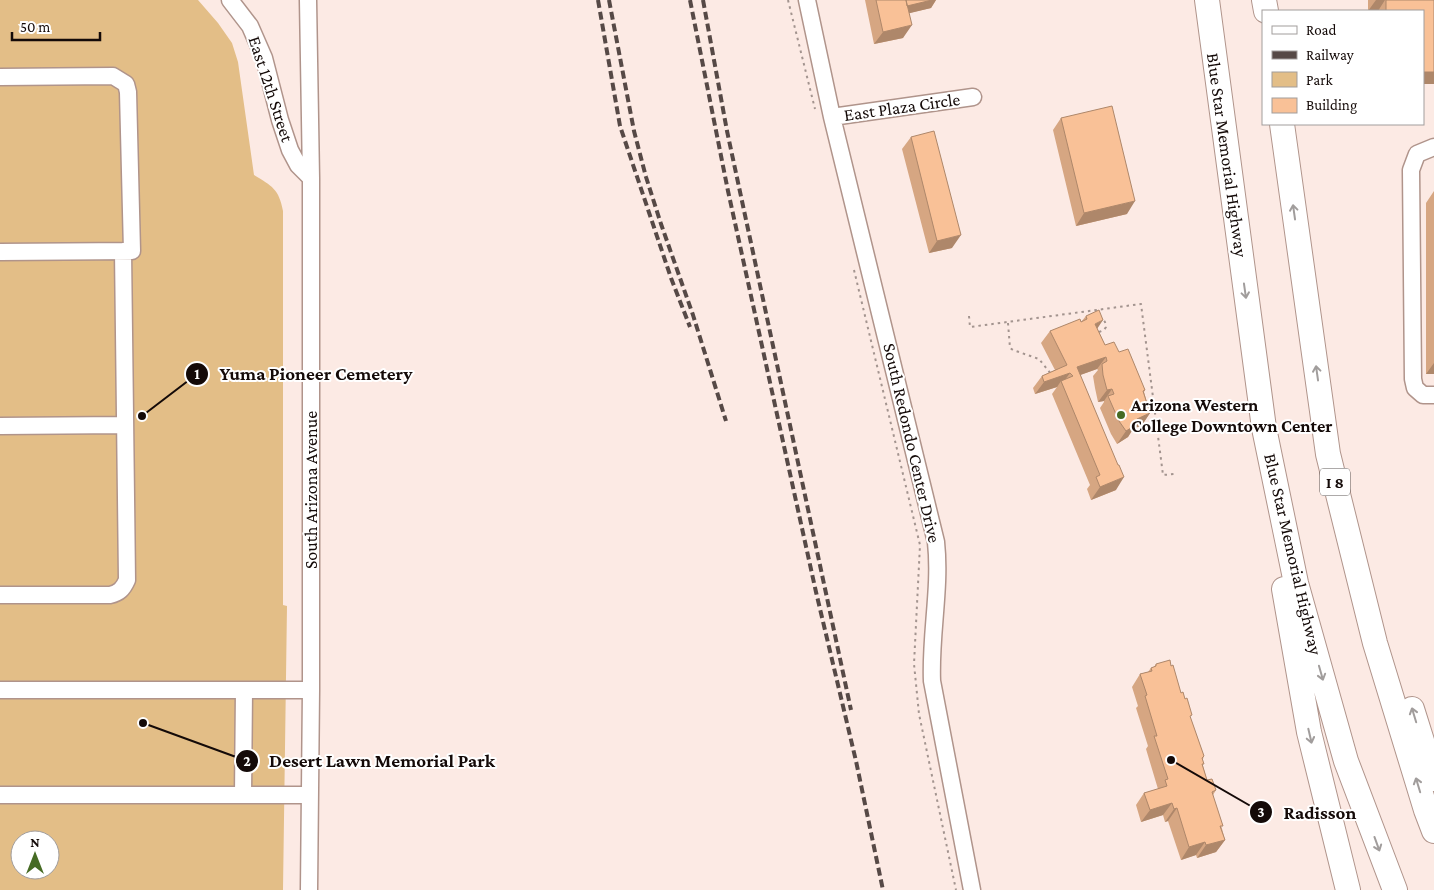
<svg xmlns="http://www.w3.org/2000/svg" width="1434" height="890" font-family="'Crimson Pro',serif">
<rect width="100%" height="100%" fill="#fceae4"/>
<!-- green -->
<path fill="#e3be87" fill-rule="evenodd" d="M0,0H198L218,23L232,43L238,62L254,175C272,186 279,189 283,211V605L287,606L283,890H0ZM20,840H50V870H20Z"/>
<g fill="none" stroke-linecap="round" stroke-linejoin="round">
<defs>
<path id="minor" d="M230,0L250,26L264,58L280,120L290,150L298,165L311,178
M308,0L311,178V690L309,890
M807,0L832,117L936,542C941,588 930,635 932,681L972,890
M0,77L113,76L126,84L128,92L132,251L0,252
M832,117L973,97
M1434,147L1417,154L1411,170L1413,379L1415,388L1423,395H1434
M0,426L125,425
M0,595H110C119,593 123,589 127,580L123,251
M0,690H311
M0,795H310
M243,795L244,690"/>
<path id="highway" d="M1207,0L1264,428L1296,583L1346,761L1395,890
M1264,0L1266,11
M1282,124L1328,454L1375,643L1426,810L1434,831
M1284,589L1309,732L1348,890
M1412,709L1434,779"/>
</defs>
<!-- minor casing -->
<use href="#minor" stroke="#b0948b" stroke-width="19"/>
<!-- highway casing -->
<use href="#highway" stroke="#b0948b" stroke-width="26"/>
<!-- path -->
<path stroke="#a3948f" stroke-width="2" stroke-dasharray="2.5 4" stroke-linecap="butt" d="M788,0L815,109
M854,270L920,545L914,664L919,714L956,890
M969,316L970,327L1141,304L1163,475L1174,474
M1008,323L1010,348L1013,350L1039,359L1051,374
M1099,332L1104,330L1106,327L1105,322L1102,318"/>
<!-- minor -->
<use href="#minor" stroke="#fff" stroke-width="16"/>
<!-- highway -->
<use href="#highway" stroke="#fff" stroke-width="24"/>
<!-- rail -->
<path stroke="#564946" stroke-width="4" stroke-dasharray="8 4" stroke-linecap="butt" d="M598,0L620,126L671,278L690,327
M609,0L634,131L646,177L661,224L693,315L726,421
M690,0L728,191L816,592L856,761L883,890
M703,0L727,131L851,710"/>
</g>
<!-- wall -->
<path fill="#d6a682" d="M865,0H936L931,8L909,13L903,38L874,44Z
M1368,0H1434V84H1423V11H1368Z
M1061,118L1127,214L1076,226L1053,130Z
M911,137L952,248L929,253L902,149Z
M1434,191V374H1426V203Z
M1086,316L1097,328L1105,345L1119,352L1145,390L1144,392L1150,413L1142,425L1133,429L1128,437L1117,444L1111,434L1100,408L1104,402V401L1098,402L1095,388L1093,376L1098,370L1097,369L1080,375L1116,490L1091,500L1087,489L1090,485L1052,394L1057,387L1035,394L1033,388L1042,376L1055,370L1041,343L1050,331L1081,322Z
M1156,664L1181,693L1204,756L1203,759V766L1207,780L1216,790L1213,795L1225,840L1216,852L1197,858L1196,855L1181,860L1168,821L1165,822L1163,815L1141,822L1136,805L1144,793L1158,789L1146,749L1148,746L1136,708L1138,706L1132,687L1140,674L1148,672L1151,668L1154,667Z"/>
<!-- shaded-wall -->
<path fill="#ae876a" d="M932,0H936L931,8L898,16L905,6Z
M1376,0H1385L1378,11H1368Z
M912,25L903,38L874,44L883,32Z
M1423,72H1434V84H1423Z
M1135,201L1127,214L1076,226L1084,213Z
M961,235L952,248L929,253L937,241Z
M1103,320L1095,332V324Z
M1106,357L1097,369L1072,378L1077,367Z
M1434,363V374H1426Z
M1070,373L1062,384L1061,381L1057,387L1035,394L1044,382Z
M1112,389L1104,401L1098,402L1107,390Z
M1150,413L1142,425L1133,429L1128,437L1117,444L1126,431L1137,419Z
M1124,477L1116,490L1091,500L1100,487Z
M1172,803L1163,815L1141,822L1150,810Z
M1177,808L1168,821L1165,822L1174,809Z
M1225,840L1216,852L1197,858L1206,845Z
M1205,842L1196,855L1181,860L1189,847Z"/>
<!-- building -->
<path fill="#f9c197" stroke="#ae876a" d="M876,0H906L912,25L883,32Z
M906,0H932L907,6Z
M1386,0H1434V72H1423V11H1386Z
M1112,106L1135,201L1084,213L1061,118Z
M934,131L961,235L937,241L911,137Z
M1099,310L1103,320L1095,324L1105,345L1114,342L1119,352L1128,349L1145,390L1143,391L1150,413L1137,419L1138,420L1135,422L1136,425L1126,431L1119,421L1108,396L1114,394L1112,389L1107,390L1103,375L1102,364L1107,361L1106,357L1077,367L1118,465H1119L1124,477L1100,487L1096,477L1100,475L1061,381L1073,376L1070,373L1044,382L1042,376L1067,365L1050,331L1080,319L1081,322L1087,319L1086,316Z
M1170,660L1171,666L1173,665L1181,693L1183,692L1185,699L1187,698L1192,715L1190,716L1204,756L1202,758L1204,764H1202L1207,780L1212,779L1216,790L1212,792L1223,826H1220L1225,840L1206,845L1205,842L1189,847L1177,808L1174,809L1172,803L1150,810L1144,793L1167,786L1165,780L1168,779L1154,736H1157L1145,696L1147,695L1140,674L1152,671L1151,668L1156,666V664Z"/>
<!-- one-way arrows -->
<defs><path id="oneway-shaft" d="M-6 0H5M1.5-3L5.5 0L1.5 3" fill="none" stroke-width="1.6" stroke-linecap="round" stroke-linejoin="round" transform="scale(1.25)"/></defs>
<g stroke="#a19d9c">
<use href="#oneway-shaft" transform="translate(1294 212) rotate(-98)"/>
<use href="#oneway-shaft" transform="translate(1245 291) rotate(82)"/>
<use href="#oneway-shaft" transform="translate(1317 373) rotate(-98)"/>
<use href="#oneway-shaft" transform="translate(1321 673) rotate(74)"/>
<use href="#oneway-shaft" transform="translate(1414 715) rotate(-107)"/>
<use href="#oneway-shaft" transform="translate(1310 736) rotate(77)"/>
<use href="#oneway-shaft" transform="translate(1418 785) rotate(-107)"/>
<use href="#oneway-shaft" transform="translate(1377 844) rotate(70)"/>
</g>
<!-- markers -->
<circle fill="#466b24" stroke="#fff" stroke-width="2" cx="1121" cy="415" r="5"/>
<g text-anchor="middle" stroke-width="4" stroke-linejoin="round" paint-order="stroke">
<!-- shield labels -->
<rect fill="#fff" stroke="#5a5452" stroke-width="1" x="1320" y="468.5" width="30" height="27" rx="4"/>
<g font-size="16" font-weight="bold" fill="#140a08">
<text x="1335" y="488">I 8</text>
</g>
<!-- street labels -->
<g font-size="18" fill="#140a08" stroke="#fff">
<text transform="translate(271 89) rotate(72)" y="6">East 12th Street</text>
<text transform="translate(902 107) rotate(-8)" y="6">East Plaza Circle</text>
<text transform="translate(1227 155) rotate(82)" y="6">Blue Star Memorial Highway</text>
<text transform="translate(912 443) rotate(77)" y="6">South Redondo Center Drive</text>
<text transform="translate(311 490) rotate(-90)" y="6">South Arizona Avenue</text>
<text transform="translate(1293 554) rotate(77)" y="6">Blue Star Memorial Highway</text>
</g>
<!-- poi labels -->
<g font-size="18" font-weight="bold" fill="#140a08" stroke="#fff" text-anchor="start">
<text x="1131" y="411">Arizona Western<tspan x="1131" dy="21">College Downtown Center</tspan></text>
</g>
</g>
<!-- callouts -->
<path fill="none" stroke="#140a08" stroke-width="2" d="M142 416L197 374M143 723L247 761M1171 760L1261 812"/>
<g fill="#140a08" stroke="#fff" stroke-width="2">
<circle cx="142" cy="416" r="5"/>
<circle cx="143" cy="723" r="5"/>
<circle cx="1171" cy="760" r="5"/>
<circle cx="197" cy="374" r="12"/>
<circle cx="247" cy="761" r="12"/>
<circle cx="1261" cy="812" r="12"/>
</g>
<g font-size="15" text-anchor="middle" font-weight="bold" fill="#fff">
<text x="197" y="379">1</text>
<text x="247" y="766">2</text>
<text x="1261" y="817">3</text>
</g>
<g font-size="19" text-anchor="middle" font-weight="bold" fill="#140a08" stroke="#fff" stroke-width="4" stroke-linejoin="round" paint-order="stroke">
<text x="316" y="380">Yuma Pioneer Cemetery</text>
<text x="382" y="767">Desert Lawn Memorial Park</text>
<text x="1320" y="819">Radisson</text>
</g>
<!-- legend -->
<rect x="1262" y="10" width="162" height="115" fill="#ffffff" stroke="#a19d9c"/>
<rect x="1272" y="26" width="25" height="8" fill="#ffffff" stroke="#a19d9c"/>
<text x="1306" y="35" font-size="15" fill="#140a08">Road</text>
<rect x="1272" y="51" width="25" height="8" fill="#564946" stroke="#a19d9c"/>
<text x="1306" y="60" font-size="15" fill="#140a08">Railway</text>
<rect x="1272" y="72" width="25" height="15" fill="#e3be87" stroke="#a19d9c"/>
<text x="1306" y="85" font-size="15" fill="#140a08">Park</text>
<rect x="1272" y="98" width="25" height="15" fill="#f9c197" stroke="#a19d9c"/>
<text x="1306" y="110" font-size="15" fill="#140a08">Building</text>
<!-- north arrow -->
<g transform="translate(35 855)"><circle r="24" fill="#ffffff" stroke="#a19d9c"/>
<path d="M0-4L9 19L0 12L-9 19Z" fill="#466b24"/>
<text y="-8" font-size="14" font-weight="bold" text-anchor="middle" fill="#140a08">N</text>
</g>
<!-- scale -->
<path d="M12 32v8h88v-8" fill="none" stroke="#140a08" stroke-width="2.5"/>
<text x="20" y="32" font-size="15" fill="#140a08" stroke="#ffffff" stroke-width="4" paint-order="stroke">50 m</text>
</svg>
